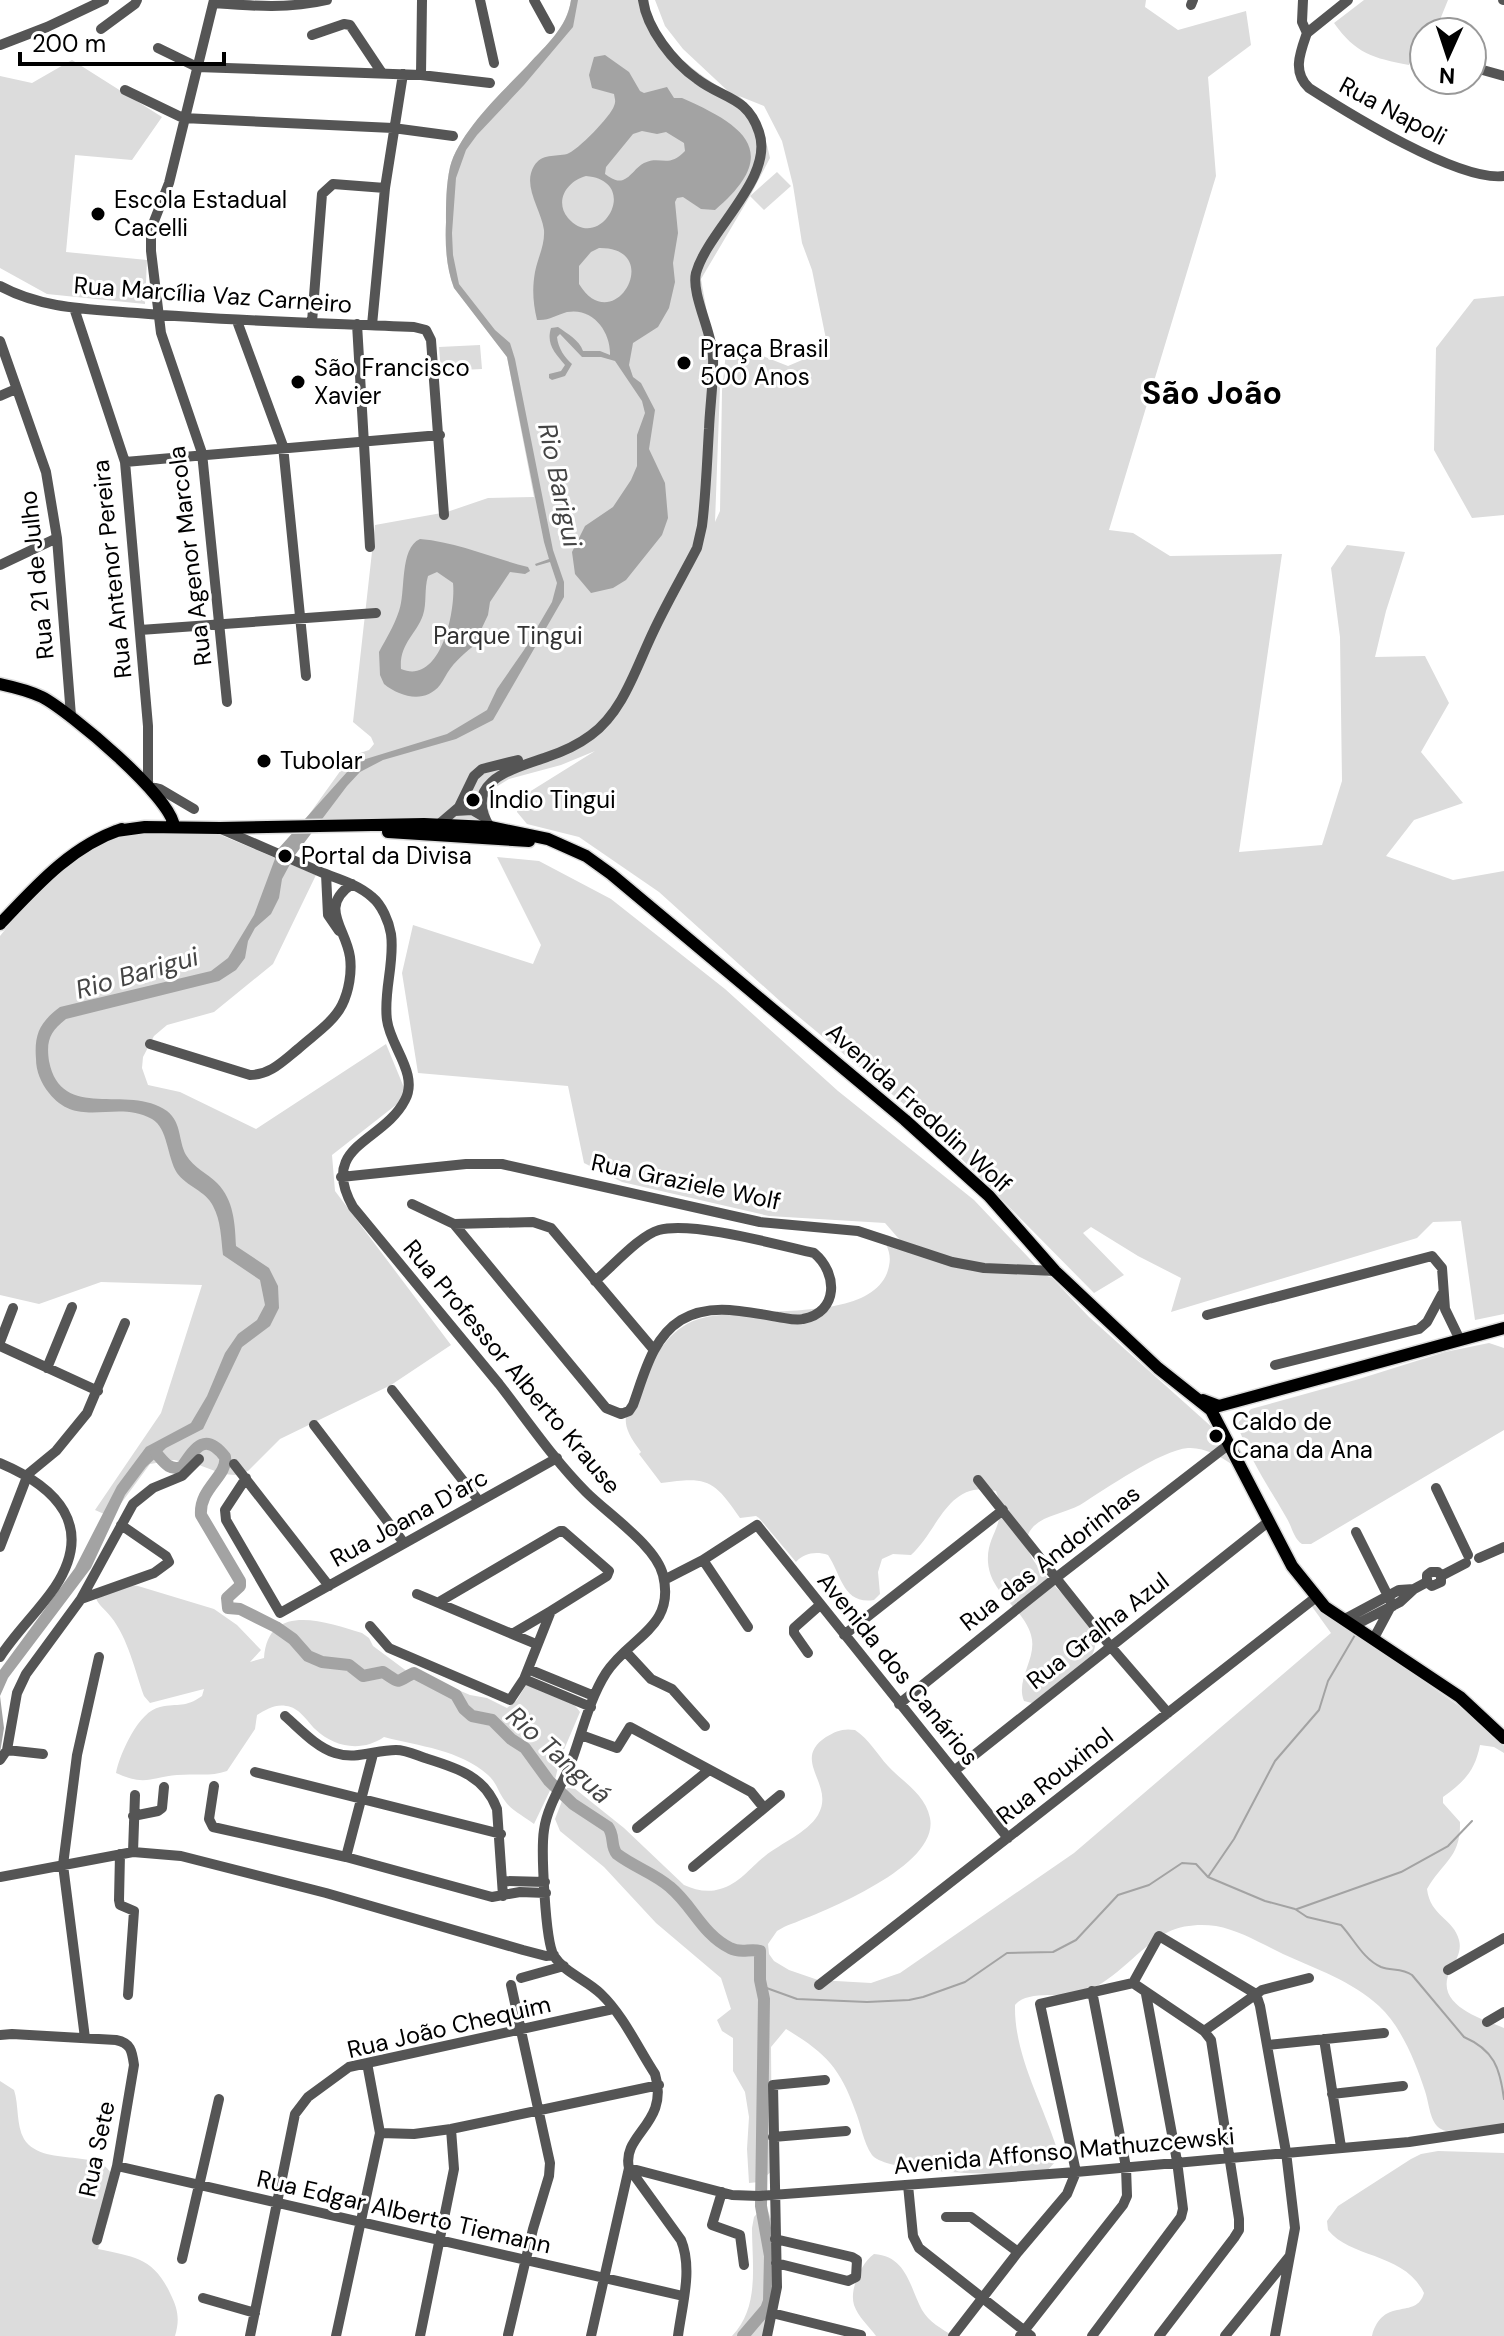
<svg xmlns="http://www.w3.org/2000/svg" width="1504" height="2336" font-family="'DM Sans',sans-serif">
<rect width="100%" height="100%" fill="#fff"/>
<!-- green -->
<path fill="#dcdcdc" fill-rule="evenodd" d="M571,0H649C648,40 700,76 730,93L683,49L665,26L655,0H1146L1145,7L1178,30L1246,11L1251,45L1208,77L1216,176L1109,530L1133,533L1170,556L1282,554L1239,852L1322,845L1342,781L1340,637L1331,568L1347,545L1405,552L1386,611L1375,657L1425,656L1449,703L1421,752L1463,803L1414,820L1386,856L1453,880L1504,871V1314L1475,1320L1461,1221L1433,1222L1417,1238L1171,1312L1181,1278L1138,1256L1091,1227L1083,1233L1124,1275L1094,1293L923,1120L781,1002L659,892L579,837L527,824L517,812L518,799L595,751L561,765L509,779L496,787L489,800L490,827L303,823L351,756L369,750L374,744L371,737L353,722L375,525L447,512L488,498L534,497L507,357L454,288C446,267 445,244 446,222C446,204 446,185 450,167C459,132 503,91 528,65C546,45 567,28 571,0ZM739,96L764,106L782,141L793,185L802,243L812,270L828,349L788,366L727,342L722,391L720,511L715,522L720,386L701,279L750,196L764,210L791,186L777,172L750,196L770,158C764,131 759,113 739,96Z
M1364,0H1448L1435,32H1424V50L1414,51L1409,65C1373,58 1356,54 1334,23Z
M72,60L162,117L132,160L75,155L66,252L147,260L145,304L47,294L0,268V76L32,83Z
M1504,296V515L1472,518L1434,450L1436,348L1474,299Z
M480,345L482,369L441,371L439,347Z
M136,833H216L316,875L273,964L214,1012L167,1025L154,1036L143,1057L142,1068L148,1085L180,1092L256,1129L386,1044L405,1090L401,1101L332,1155L335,1191L451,1345L391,1385L280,1439L248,1471L235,1475L223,1474L199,1465L174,1460L150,1464L111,1517L95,1510L161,1413L202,1285L101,1282L39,1304L0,1295V936L29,900L92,845Z
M497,857L539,861L611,899L725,989L838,1091L974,1200L1045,1275L1052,1278L1089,1317L1214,1429L1233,1465C1220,1456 1204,1447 1188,1448C1161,1450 1104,1490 1080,1505C1064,1514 1035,1516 1028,1535C1015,1571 1119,1622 1090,1658C1078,1672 1047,1691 1032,1703L1024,1701C1015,1679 1038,1658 1031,1635C1023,1607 990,1594 988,1562C986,1533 1009,1525 996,1491C947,1479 939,1530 911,1555L893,1554L882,1559L878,1572L880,1594L874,1600C843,1605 841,1574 828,1555C816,1551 804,1553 796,1562L759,1518L756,1516L740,1518C714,1480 708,1476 661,1483L639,1454L641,1452C619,1423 623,1416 639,1386C654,1360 664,1334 693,1321C738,1302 877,1329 889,1266C892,1253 886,1242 878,1233L890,1236L906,1247L885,1223L769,1216L622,1182L584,1163L568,1086L418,1073L402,973L413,925L533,964L541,945Z
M1489,1343L1504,1348V1430L1311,1544H1302C1293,1538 1292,1526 1286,1517C1268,1486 1249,1458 1237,1424L1251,1409L1359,1379L1445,1352Z
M120,1584L138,1586L214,1609L237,1625L261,1650L250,1662L264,1658C268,1601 326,1622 362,1633L369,1638L373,1646L408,1672L442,1683L470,1695L487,1698L507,1708L517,1700L526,1685C543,1691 571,1696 580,1712L560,1759L555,1780L534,1824C525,1817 511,1810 505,1801C498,1792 497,1783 488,1775C460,1750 419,1746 384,1737C362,1752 335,1748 315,1729C307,1721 299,1707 286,1706C275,1704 266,1710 257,1715L255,1729L227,1771C210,1777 195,1773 177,1775C148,1778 146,1786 116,1773C120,1753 139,1711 160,1707C179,1703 185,1708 202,1696L204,1689L150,1703L144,1696C135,1671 128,1638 111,1617C104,1608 95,1603 94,1591Z
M1308,1601L1459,1706L1504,1746V1753L1494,1747L1480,1745C1475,1771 1464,1782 1443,1797V1803L1460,1822C1461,1858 1442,1862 1427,1889C1430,1916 1454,1919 1459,1940C1462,1951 1456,1960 1451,1969C1432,2004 1479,2018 1504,2028V2125L1446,2131C1439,2129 1436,2126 1433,2120C1429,2111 1428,2100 1425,2091C1416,2063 1401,2026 1379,2006C1352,1981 1316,1969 1283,1954C1262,1944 1239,1930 1216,1926C1200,1924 1183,1925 1168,1932C1138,1948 1117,1980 1084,1992C1065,1999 1027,1989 1015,2005C1014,2054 1041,2100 1056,2146V2161L1045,2173C1019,2176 885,2174 872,2155C863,2142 861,2124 855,2110C840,2067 824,2052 786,2029L771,2047L772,2171L759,2182L749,2183L747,2149L749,2117L745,2092L733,2071V2038L722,2031L717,2020L731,2009L721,1978L656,1923L604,1867L560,1831L555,1819L567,1788H574L624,1828L684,1885C695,1890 708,1893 720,1889C739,1884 750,1868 765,1856C781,1843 807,1833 818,1815C836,1784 790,1761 826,1737C836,1731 843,1728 855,1730C869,1739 877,1754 888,1766C904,1783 925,1794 930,1818C940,1867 820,1913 784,1927L777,1931L768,1944L769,1954L774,1961L789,1970L818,1980L871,1983L900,1973L1074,1853L1331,1633Z
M0,2081L14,2090C19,2105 16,2125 24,2139C45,2172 115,2141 114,2188C114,2209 104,2230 98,2249C134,2257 153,2257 170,2293C178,2309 180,2319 175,2336H0Z
M1438,2151L1504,2153V2336H1372C1383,2295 1416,2321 1424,2293C1404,2252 1351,2259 1328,2230L1327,2221L1338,2206L1411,2159L1421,2154Z
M761,2209L768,2211L774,2227L771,2336H732C760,2307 752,2265 752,2228L754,2217Z
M874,2254C907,2256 910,2288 922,2310C929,2322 942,2329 953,2336H876C869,2326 858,2317 854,2305C849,2289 862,2262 874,2254Z"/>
<!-- water -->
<path fill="#a3a3a3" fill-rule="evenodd" d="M571,0H578L573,27L524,85L477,135L466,150L456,178L452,233L453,255L459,284L495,330L510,343L515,359L553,550L564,582V597L493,720L456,739L383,760L360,772L347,786L295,855L282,879L279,898L271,914L255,928L248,941L245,958L236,970L219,981L66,1019C50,1032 46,1040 49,1061C61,1123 128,1083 167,1111C182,1123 178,1140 186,1155C194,1168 207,1173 217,1183C234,1200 235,1224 236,1246L269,1268L278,1286L279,1308L270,1326L242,1347L203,1429L166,1448L146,1467L125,1495L91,1568L8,1678L0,1696L4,1728L0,1753V1670L75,1568L117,1486L146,1447L191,1423L207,1396L225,1353L238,1334L257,1320L265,1305L260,1280L223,1255C221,1238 221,1221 213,1206C206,1191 186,1186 177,1173C167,1157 168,1128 152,1119C116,1099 78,1130 49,1093C41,1083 36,1071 36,1059C34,1034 40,1022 60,1007L211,971L228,958L254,915L279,848L356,762L447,734L487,710L497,689L524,650L552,602L557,583L550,562L536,566L535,564L549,559L544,542L507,357L454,288C446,267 445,244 446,222C446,204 446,185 450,167C459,132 503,91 528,65C546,45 567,28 571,0Z
M605,55L629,72L640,91L644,93L667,87L674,98H682C746,126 782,153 715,210L701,209L683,197L677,198L675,202L678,233L673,263L675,282L669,308L658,327L633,343L629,365L633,377L641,383L655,410L649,449L665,483L668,518L662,535L626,580L613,588L591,593L575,574L572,552L585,526L613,507L631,480L637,466V435L645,413L642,401L615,361L601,357H582L560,334L557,337C558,348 565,358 572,364L565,376L552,380L549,378V374L561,371L565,365C555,353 546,344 551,328L558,327C568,334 579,340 583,351H600L610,355C611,333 594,307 567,312C556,315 549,321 537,320C533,303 532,289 535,272C538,257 545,245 544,230C541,209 522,186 534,166C542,153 555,157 567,154C577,151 611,116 614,106C616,101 615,100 614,94L592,88L589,75L594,57ZM642,131L657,134L666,132L684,143L685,151C668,169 661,155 644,163C636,167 631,177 623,180C616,182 611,178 605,174L606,167L633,134ZM586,176C643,181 600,255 568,218C554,201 567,181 586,176ZM599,248C666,247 614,341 579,284V266L591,252Z
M420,539C457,542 492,558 528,567L530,571L525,574L510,572L490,602L488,615L480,632L483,640C471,647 459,657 450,669C446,674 444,680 440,685C425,704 400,697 384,684L380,675L379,652C386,639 394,626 399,611C406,593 399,548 420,539ZM437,572L453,583C456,610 441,686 401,669C399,644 416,635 423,615C427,603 424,589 428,576Z"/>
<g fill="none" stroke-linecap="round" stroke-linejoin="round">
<!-- stream -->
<path stroke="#a3a3a3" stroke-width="2" d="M1208,1877L1234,1839L1275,1761L1319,1710L1328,1681L1355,1635
M1297,1909L1401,1872L1448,1846L1472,1821
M761,1986L797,1999L867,2002L909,2000L923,1997L965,1982L1007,1953L1053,1952L1076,1940L1118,1895L1149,1885L1182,1863L1196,1864L1208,1877L1265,1901L1295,1909L1307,1917L1341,1925C1354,1939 1363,1959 1381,1967C1391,1971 1402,1968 1412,1975L1464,2037C1494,2050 1500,2068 1504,2099"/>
<!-- river -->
<path stroke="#a3a3a3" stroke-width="12" d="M156,1453C164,1462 169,1471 182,1467C195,1448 205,1431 225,1457C228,1476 199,1488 201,1515L240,1581V1586L227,1598L228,1608L240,1609L276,1627L293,1639L308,1656L322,1662L349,1665L363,1676L383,1672C403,1685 394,1682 414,1673L456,1695L464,1709L472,1716L492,1720L511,1739L525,1748L549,1781L573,1804L608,1827C615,1836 610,1846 617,1854C634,1867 654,1873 670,1887C693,1906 702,1934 730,1948C741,1954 750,1948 760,1951V1980L764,1999L761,2206L770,2256L769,2301L766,2309L743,2336"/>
<defs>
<path id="major" d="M0,684C14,687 28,690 42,697C69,711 173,798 174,827
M116,831L145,827L220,828L424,824L490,827L548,839L586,856L611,874L905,1120L989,1196L1055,1271L1158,1368L1211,1410L1292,1566L1325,1607L1460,1697L1504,1738
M388,832L529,841
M0,924C36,886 71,846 122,829
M1203,1400L1219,1406L1504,1328"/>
</defs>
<!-- major casing -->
<use href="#major" stroke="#dbdbdb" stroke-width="15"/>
<!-- minor -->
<path stroke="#555" stroke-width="10" d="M214,0L169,183L151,229V251L161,333L202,453L227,702
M480,0L494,63
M534,0L550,29
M1303,0L1302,22L1307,33C1300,53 1292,72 1309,88C1348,113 1459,182 1504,176
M1503,0H1504
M214,3C253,6 289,9 327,0
M1191,5L1193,0
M101,29L135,4L137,0
M1307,33L1348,0
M312,35L344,24L350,25L382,73
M0,45L47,27L104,0
M158,48L197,67L421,75L490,83
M1472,67L1504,76
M421,75L422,0
M125,90L183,118L393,128L453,136
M0,286C42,309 90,309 137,313C229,321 322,323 414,327L426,330L431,340L444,515
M74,308L125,462L148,726V786L160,789L194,809
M237,321L283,446L306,676
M312,322L322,194L333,184L385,188
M357,324L370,547
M372,325L385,188L403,74
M0,341L46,472L57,538L71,716
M0,396L16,389
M125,462L440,435
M0,565L57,538
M140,630L376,613
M455,811L472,810L484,817
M438,825L459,807L474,776L482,769L518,760
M490,827C460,780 517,768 547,757C562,752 579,744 591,735C621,713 634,674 649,641C663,609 681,579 697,548L702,526C706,494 707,461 709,429C710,404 714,380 713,356C712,332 691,294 696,273C708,230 775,178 759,132C747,96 723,99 697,79C673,62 647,29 643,0
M221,829C255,844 289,858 323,873C339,879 359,885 372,897C382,905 389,922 391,934C395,963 383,992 387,1020C390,1046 419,1074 405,1100C383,1143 318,1145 353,1207C402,1266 451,1325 499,1384C527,1420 554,1460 586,1492C608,1514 656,1546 663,1575C676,1628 629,1637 606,1673C588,1701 581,1738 569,1768C560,1788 547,1808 544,1830C541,1849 545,1941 554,1956C565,1973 587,1980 601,1994C623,2015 638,2048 655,2074C670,2124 621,2134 629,2168L681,2240C693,2269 682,2305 678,2336
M326,874L328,915L339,931
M150,1044L250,1075C270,1075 283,1061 298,1049C312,1036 333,1023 342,1005C349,991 352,972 350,957C346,928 318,907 352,884
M341,1177L466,1164H502L760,1222L858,1231L952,1262L984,1268L1055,1271
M412,1204L454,1224L606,1408L621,1414L629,1411L633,1405C644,1375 652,1338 681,1320C711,1302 746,1312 778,1317C786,1318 795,1321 803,1319C839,1312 838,1273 814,1253C778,1245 693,1221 659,1230C640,1235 611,1268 595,1281
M454,1224L533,1222L551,1228L654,1350
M1207,1315L1432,1256L1442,1268L1445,1309L1460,1340
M0,1342L13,1308
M0,1346L98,1391
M1275,1365L1419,1329L1427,1322L1442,1294
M47,1368L72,1307
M392,1390L479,1501
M314,1425L404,1543
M0,1463C57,1487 95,1526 55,1587C38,1612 16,1632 0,1657
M234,1464L329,1586
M246,1478L225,1510L226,1520L280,1613L557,1458
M978,1480L1111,1647L1168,1713
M1436,1488L1468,1555
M1356,1532L1393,1606
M0,1547L28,1474L56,1451L87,1413L125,1323
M1479,1558L1504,1547
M703,1560L748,1627
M1441,1576L1438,1572H1431L1427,1575V1582L1432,1586L1441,1582V1576L1466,1563
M664,1580L703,1560L757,1525L1008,1838
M417,1594L536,1644
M81,1599L154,1573L169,1562L166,1556L121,1525
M1345,1619L1399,1590L1414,1589
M1355,1625L1400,1602L1414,1589L1427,1582
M370,1626L389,1648L510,1700L524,1679L551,1611L607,1576L609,1571L563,1531H560L439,1602
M512,1634L551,1611
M844,1635L1003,1510
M1374,1638L1390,1608
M626,1652L651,1679L672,1689L705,1726
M808,1653L794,1633V1628L820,1605
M528,1669L594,1696
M524,1679L591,1707
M899,1704L1057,1577L1228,1445
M285,1716C300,1729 316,1747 335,1753C356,1760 375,1750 396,1750C406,1750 416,1755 425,1758C457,1768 485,1776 497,1809L503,1896
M581,1735L617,1748L630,1727L751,1792L764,1808
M7,1750L43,1754
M0,1760L7,1750L17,1693L26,1674L81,1599L133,1504L153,1488L182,1476L199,1459
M954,1771L1268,1522
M255,1772L501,1834
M214,1786L209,1819L213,1827L346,1857L492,1897L520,1892L546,1893
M133,1816L158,1811L162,1808L164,1787
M637,1828L709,1770
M133,1852L135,1795
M120,1854L119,1900L120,1905L134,1911L128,1995
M346,1857L373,1754
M693,1867L780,1795
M0,1877L133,1852L181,1856L326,1893L523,1950L546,1956L554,1955
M503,1881L545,1882
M1448,1970L1504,1938
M521,1978L564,1966
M1133,1983L1204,2031L1211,2040L1239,2219V2230L1234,2238L1159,2336
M1133,1983L1159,1936L1256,1994
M819,1985L1315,1598
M1256,1994L1260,2006L1286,2152L1295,2228L1275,2336
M1487,2022L1504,2012
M1204,2031L1262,1990L1309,1978
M0,2035L12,2034L116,2040C131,2043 132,2051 134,2065L117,2166L97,2240
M85,2038L63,1865L77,1755L99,1657
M1324,2039L1341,2147
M1267,2045L1384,2033
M1332,2094L1403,2086
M380,2133L414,2134L451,2129L659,2085
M773,2137L846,2131
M117,2166L683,2296
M629,2168L732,2195L759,2196L1076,2172L1409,2142L1504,2128
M908,2185L913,2236L919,2248L1031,2336
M722,2192L712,2225L740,2235L744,2265
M946,2217H971L1018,2252
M775,2239L852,2257L857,2260L856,2277L848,2281L776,2263
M182,2259L219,2099
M203,2298L255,2313
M772,2313L861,2335
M508,2335L533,2229L549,2176L550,2163L511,1985
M250,2336L295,2114L308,2097L349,2067L613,2009
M336,2336L380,2133L367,2063
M420,2336L454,2169L451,2129
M591,2336L629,2168
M767,2336L777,2287L773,2085L825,2080
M953,2336L1018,2252L1067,2194L1076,2172L1040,2004L1133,1983
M1020,2336L1123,2205L1127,2196L1126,2167L1092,1991
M1092,2336L1181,2217L1183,2209L1177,2161L1146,1994
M1225,2336L1289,2257"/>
<!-- major -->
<use href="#major" stroke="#000" stroke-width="12"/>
</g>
<!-- markers -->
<g fill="#000" stroke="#fff" stroke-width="3">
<circle cx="98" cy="214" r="8"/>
<circle cx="684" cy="363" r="8"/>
<circle cx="298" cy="382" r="8"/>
<circle cx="264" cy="761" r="8"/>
<circle cx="473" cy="800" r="8"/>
<circle cx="285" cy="856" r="8"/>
<circle cx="1216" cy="1436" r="8"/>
</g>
<g text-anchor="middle" stroke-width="6" stroke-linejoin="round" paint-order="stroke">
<!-- street labels -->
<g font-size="24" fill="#000" stroke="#fff">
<text transform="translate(1393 111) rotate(28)" y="8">Rua Napoli</text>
<text transform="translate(213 295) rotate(4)" y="8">Rua Marcília Vaz Carneiro</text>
<text transform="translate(190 556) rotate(-97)" y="8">Rua Agenor Marcola</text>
<text transform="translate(112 569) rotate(-96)" y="8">Rua Antenor Pereira</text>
<text transform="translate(37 575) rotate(-96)" y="8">Rua 21 de Julho</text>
<text transform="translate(919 1108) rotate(42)" y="8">Avenida Fredolin Wolf</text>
<text transform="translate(686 1182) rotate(12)" y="8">Rua Graziele Wolf</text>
<text transform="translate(512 1367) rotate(50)" y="8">Rua Professor Alberto Krause</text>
<text transform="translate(409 1518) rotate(-29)" y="8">Rua Joana D'arc</text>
<text transform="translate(1050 1558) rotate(-38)" y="8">Rua das Andorinhas</text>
<text transform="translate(1098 1631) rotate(-38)" y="8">Rua Gralha Azul</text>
<text transform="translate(898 1669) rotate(51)" y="8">Avenida dos Canários</text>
<text transform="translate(1055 1776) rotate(-38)" y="8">Rua Rouxinol</text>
<text transform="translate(449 2027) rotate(-13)" y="8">Rua João Chequim</text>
<text transform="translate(97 2149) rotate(-78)" y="8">Rua Sete</text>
<text transform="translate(1064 2151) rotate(-5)" y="8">Avenida Affonso Mathuzcewski</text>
<text transform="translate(404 2212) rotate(13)" y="8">Rua Edgar Alberto Tiemann</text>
</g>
<!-- poi labels -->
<g font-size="24" fill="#000" stroke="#fff" text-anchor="start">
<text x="114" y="208">Escola Estadual<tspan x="114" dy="28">Cacelli</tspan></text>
<text x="700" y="357">Praça Brasil<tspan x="700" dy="28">500 Anos</tspan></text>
<text x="314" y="376">São Francisco<tspan x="314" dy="28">Xavier</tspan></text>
<text x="280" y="769">Tubolar</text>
<text x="489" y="808">Índio Tingui</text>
<text x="301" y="864">Portal da Divisa</text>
<text x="1232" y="1430">Caldo de<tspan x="1232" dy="28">Cana da Ana</tspan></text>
</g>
<!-- park labels -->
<g font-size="24" fill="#333" stroke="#fff">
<text x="508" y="644">Parque Tingui</text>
</g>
<!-- water labels -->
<g font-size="26" font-style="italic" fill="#444" stroke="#fff">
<text transform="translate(560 485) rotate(78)" y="9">Rio Barigui</text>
<text transform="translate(137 973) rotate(-16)" y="9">Rio Barigui</text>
<text transform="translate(559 1755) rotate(42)" y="9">Rio Tanguá</text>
</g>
<!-- district labels -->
<g font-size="32" font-weight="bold" fill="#000" stroke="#fff">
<text x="1212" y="404">São João</text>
</g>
</g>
<!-- north arrow -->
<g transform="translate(1448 56) rotate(183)"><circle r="38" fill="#ffffff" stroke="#999999" stroke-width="2"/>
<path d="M0-6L14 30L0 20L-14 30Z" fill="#000000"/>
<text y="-12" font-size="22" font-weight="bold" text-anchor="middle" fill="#000000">N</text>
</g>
<!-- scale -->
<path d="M20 52v12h204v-12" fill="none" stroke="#000000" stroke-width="4"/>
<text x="32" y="52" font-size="24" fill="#000000" stroke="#ffffff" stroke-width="6" paint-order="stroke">200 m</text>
</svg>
